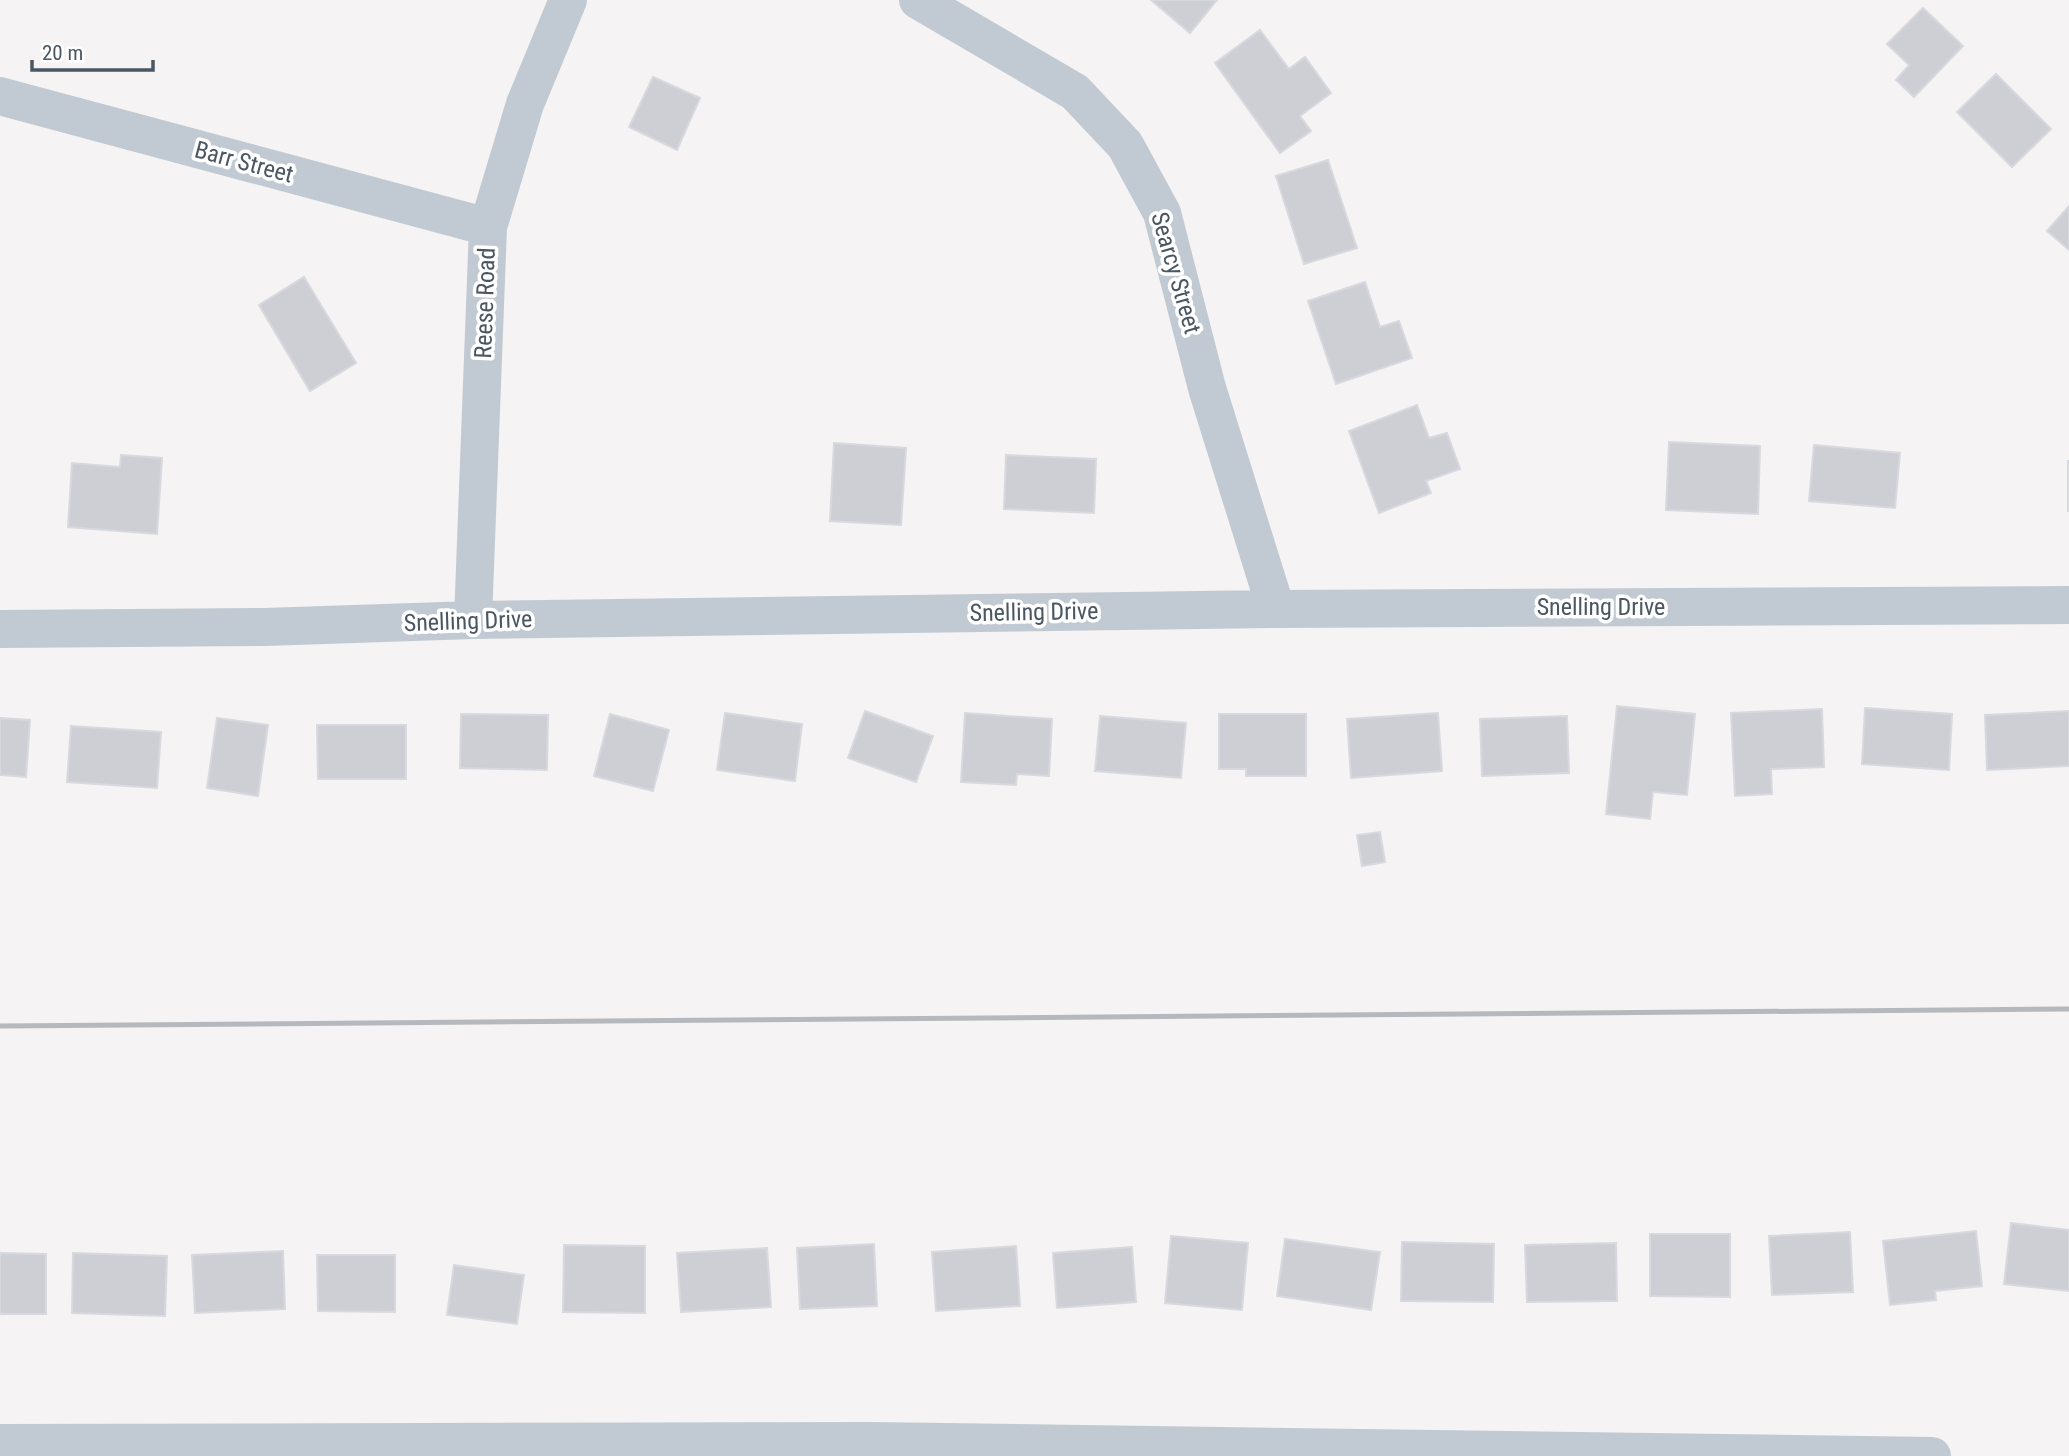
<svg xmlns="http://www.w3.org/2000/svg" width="2069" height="1456" font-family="'Roboto Condensed',sans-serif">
<rect width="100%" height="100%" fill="#f5f3f3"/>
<!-- building -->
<path fill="#cdcfd5" stroke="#d7d9de" stroke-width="2" d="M1151,0H1217L1190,33Z
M1923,8L1963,46L1914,97L1896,80L1909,65L1887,44Z
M1260,30L1289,69L1305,57L1331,93L1300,116L1311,131L1280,153L1215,63Z
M1996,74L2051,129L2012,167L1957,112Z
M653,77L700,98L677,150L629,127Z
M1328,160L1357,248L1304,264L1276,176Z
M2069,206V250L2047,231Z
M304,277L356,363L310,391L259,305Z
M1365,282L1380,327L1399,321L1412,358L1336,384L1308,301Z
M1417,405L1429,438L1447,433L1460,469L1426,481L1431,493L1379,513L1349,431Z
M1669,442L1760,446L1758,514L1666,510Z
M834,443L906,448L901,525L830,521Z
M1814,445L1900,453L1895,508L1809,501Z
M121,455L162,458L157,534L68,527L72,463L120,467Z
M1006,455L1096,459L1094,513L1004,509Z
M2068,461H2069V511H2068Z
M1617,706L1695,714L1687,795L1653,792L1650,819L1606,814Z
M1865,708L1952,714L1949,770L1862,764Z
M1822,709L1824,767L1771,769L1772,794L1735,796L1731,713Z
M865,711L933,736L916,782L848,758Z
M2069,711V766L1987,770L1985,715Z
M725,713L802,724L795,781L717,770Z
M965,713L1052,719L1049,776L1017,774L1016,785L961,782Z
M1438,713L1442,771L1351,778L1347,719Z
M461,714L548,715L547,770L460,768Z
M610,714L669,730L653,791L594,776Z
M1219,714H1306V776H1246V769H1219Z
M1100,716L1186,723L1181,778L1095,771Z
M1567,716L1569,773L1482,776L1480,719Z
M0,718L30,720L26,777L0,775Z
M217,718L268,725L258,796L207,788Z
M317,725H406V779H318Z
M71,726L161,732L157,788L67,782Z
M1380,832L1385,862L1362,866L1357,835Z
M2011,1223L2069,1230V1291L2004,1284Z
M1976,1231L1982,1286L1935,1291L1936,1300L1890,1305L1883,1241Z
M1850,1232L1853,1292L1772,1295L1769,1236Z
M1650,1234H1730V1297L1650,1296Z
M1171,1236L1248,1243L1242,1310L1165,1303Z
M1285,1239L1380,1252L1371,1310L1277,1296Z
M1402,1242L1494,1244L1493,1302L1401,1301Z
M1616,1243L1617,1301L1527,1302L1525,1245Z
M874,1244L877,1306L800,1309L797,1248Z
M564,1245L645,1246V1313L563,1312Z
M1016,1246L1020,1306L936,1311L932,1252Z
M1132,1247L1136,1302L1057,1308L1053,1253Z
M767,1248L771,1307L681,1312L677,1253Z
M283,1251L285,1309L195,1313L192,1255Z
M0,1253L46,1254V1314H0Z
M73,1253L167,1256L165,1316L72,1313Z
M317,1255H395V1312L318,1311Z
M454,1265L524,1275L517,1324L447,1315Z"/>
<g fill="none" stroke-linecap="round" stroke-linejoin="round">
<!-- minor -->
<path stroke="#c1cad2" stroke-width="38" d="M918,0L1075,92L1125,145L1162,213L1207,388L1276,609
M0,96L488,227
M473,620L488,227L525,104L568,0
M0,629L265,627L473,620L1276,609L2069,605
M0,1443L870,1441L1932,1456"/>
<!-- rail -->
<path stroke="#b5b8bd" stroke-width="5" d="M0,1026L2069,1009"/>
</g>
<g text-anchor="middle" stroke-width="7" stroke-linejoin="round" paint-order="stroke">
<!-- street labels -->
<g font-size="24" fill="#4a5661" stroke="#fff">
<text transform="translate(244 162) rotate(15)" y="8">Barr Street</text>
<text transform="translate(1176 273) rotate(74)" y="8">Searcy Street</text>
<text transform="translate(485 303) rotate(-88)" y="8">Reese Road</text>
<text x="1601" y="615">Snelling Drive</text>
<text transform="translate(1034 612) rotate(-1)" y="8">Snelling Drive</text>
<text transform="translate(468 621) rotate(-2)" y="8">Snelling Drive</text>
</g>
</g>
<!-- scale -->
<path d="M32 60v10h121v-10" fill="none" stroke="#4a5661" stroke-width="3.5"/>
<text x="42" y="60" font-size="21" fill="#4a5661" stroke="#ffffff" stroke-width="5" paint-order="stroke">20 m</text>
</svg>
